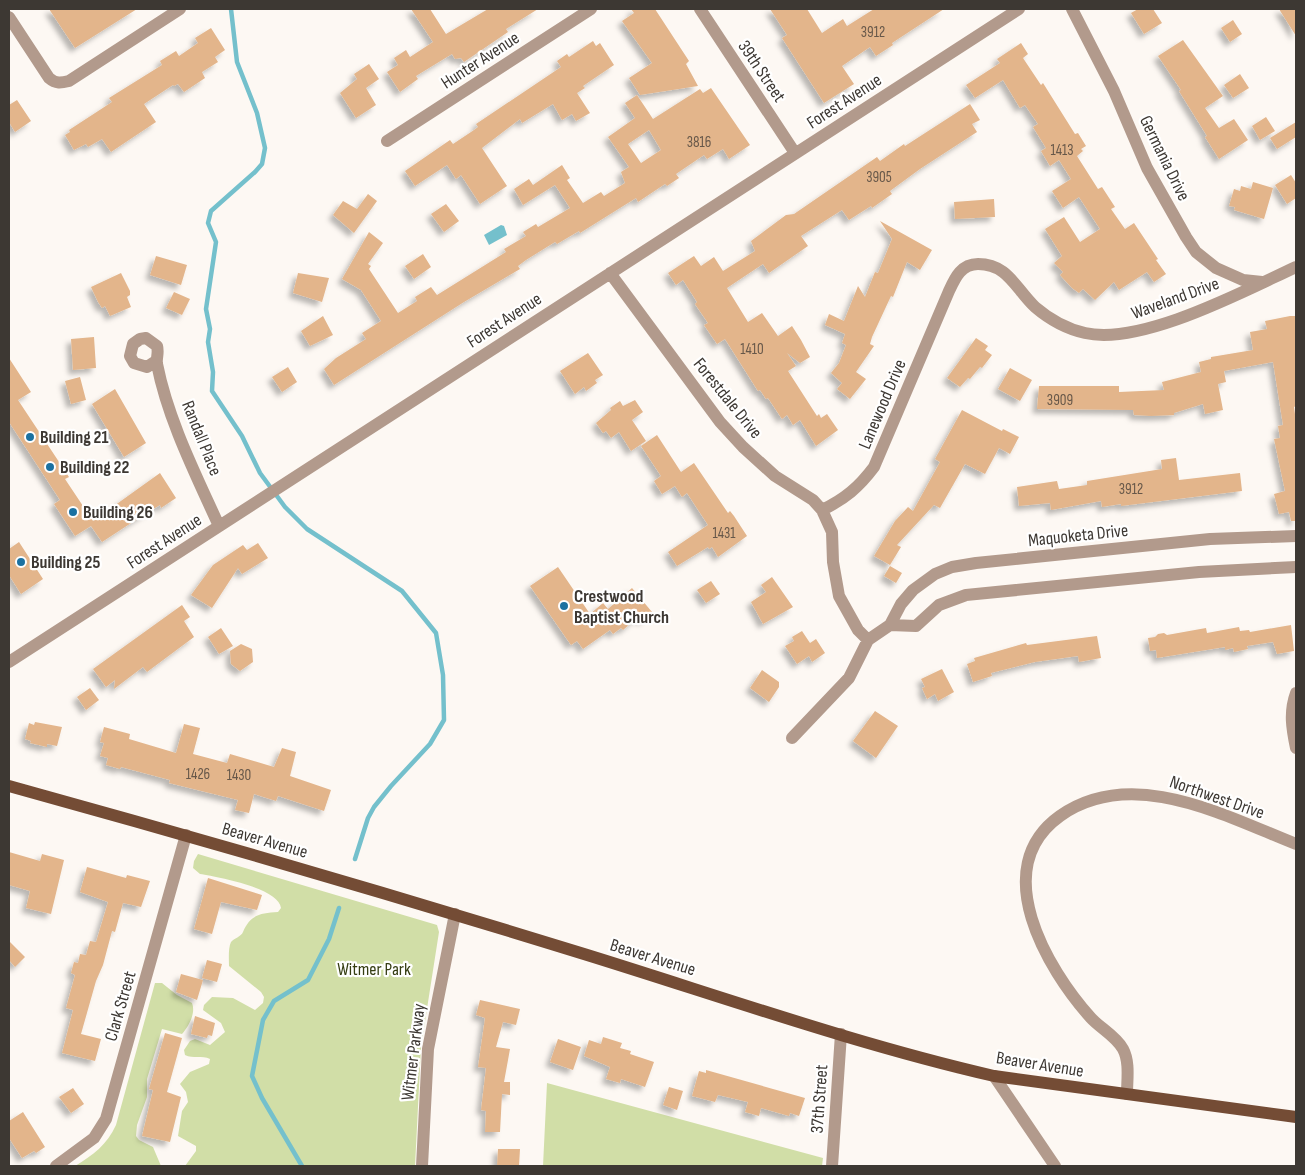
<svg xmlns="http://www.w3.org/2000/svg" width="1305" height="1175" font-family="'Sofia Sans Condensed',sans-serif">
<defs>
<filter id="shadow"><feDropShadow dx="-4.5" dy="4.5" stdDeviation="2.5" flood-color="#0004"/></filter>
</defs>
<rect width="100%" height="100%" fill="#fdf8f3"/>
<!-- green -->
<path fill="#d1dea7" d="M198,854L437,925L439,932L421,1047L415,1166H185L196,1151V1146L178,1136L182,1111L188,1102L186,1092L180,1084L190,1072L209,1064L210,1059C202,1055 193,1059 185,1055L184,1050L190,1041L195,1039L210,1045L225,1032L221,1023L203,1010L204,1005L212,997L233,998L255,1010L263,1003L264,997L261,992L229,966C229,960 228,948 231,942C234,938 241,937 243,932C250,915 260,913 278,912L281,908C279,888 218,877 200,874L193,868L194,861Z
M155,983H162L177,995L192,1003C196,1013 189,1026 182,1034L162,1029L147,1079V1097L137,1125L136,1136L139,1140L153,1147L161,1166H75C93,1155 107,1145 116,1125Z
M547,1083L823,1158L822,1166H543Z"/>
<!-- water -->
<path fill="#74c0cc" d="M501,225L504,226L507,235L489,245L484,235Z"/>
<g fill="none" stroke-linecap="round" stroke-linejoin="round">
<!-- stream -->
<path stroke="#74c0cc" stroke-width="4.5" d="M231,9L237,62L257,113L265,148L262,164L255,172L211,211L208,223L216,242L206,309L210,329L208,342L213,372L212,391L242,436L260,473L285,507L307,529L402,591L436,633L443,675L444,720L430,744L391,786L374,807L368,818L355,859
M302,1166L262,1098L252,1076L263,1020L274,1001L308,980L329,939L339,908"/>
</g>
<!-- building -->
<path fill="#e3b58b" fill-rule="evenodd" filter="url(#shadow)" d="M49,9H137L75,48Z
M411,9H430L446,34L488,9H538L506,29L508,32L464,62L461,58L455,59L452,54L416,76L418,79L400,92L387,72L398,65L394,58L406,50L410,57L433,42Z
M631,9H655L689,61L686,64L698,86L640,95L629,78L652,63L622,21L634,13Z
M770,9H807L822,33L843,19L847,26L874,9H944L892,43L893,45L876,56L870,47L842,66L854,84L824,103L782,38L787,35Z
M1138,9H1153L1162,23L1144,34L1131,13Z
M1279,9H1296V36Z
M1233,20L1242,34L1230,42L1221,28Z
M211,28L225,50L215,57L218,62L202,72L205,78L184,92L178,84L174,86L173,85L144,104L156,122L111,152L102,139L88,147L86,144L74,150L65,135L70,132L69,130L112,102L109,98L162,65L160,61L176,51L179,56L198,43L195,38Z
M1183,40L1223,96L1205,108L1219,128L1234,119L1248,140L1219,159L1205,137L1207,136L1179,91L1181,90L1158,56Z
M593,41L596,46L600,43L614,65L583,86L585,88L577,93L590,113L576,121L572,114L562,120L553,104L522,123L520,119L482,148L507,186L480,204L461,175L456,179L447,165L415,186L405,171L450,140L453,144L474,130L478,127L476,124L561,67L557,61L567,54L569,57Z
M1021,43L1028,54L1023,58L1041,85L1043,83L1075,134L1078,133L1086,146L1081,149L1083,151L1077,156L1098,189L1102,187L1115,207L1111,209L1125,229L1134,223L1158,259L1156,260L1166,274L1154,282L1147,272L1119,290L1114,282L1095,300L1083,289L1079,293L1072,288L1060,275L1063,272L1054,263L1062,256L1045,229L1064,217L1080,242L1100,229L1079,197L1063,208L1052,191L1071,179L1059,160L1050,166L1041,151L1046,148L1033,127L1038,124L1025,105L1020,108L1003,80L975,98L966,85L1000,63L997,59Z
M369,64L379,79L366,88L376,105L356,118L340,93L357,79L354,74Z
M1240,74L1249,88L1233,98L1224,85Z
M711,88L750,145L729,159L723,149L707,159L704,155L676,174L679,178L667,186L665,184L638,202L636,198L580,233L579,231L557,244L555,242L526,260L518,266L520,269L464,302L334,385L324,369L336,358L366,339L362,333L381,321L361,290L342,279L369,232L383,243L368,264L371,266L369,269L398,313L417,301L415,297L431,287L437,295L506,252L504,249L526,236L523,232L536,224L538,227L570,208L555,185L523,205L514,189L529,179L533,185L562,165L570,178L567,180L583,203L601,192L604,196L625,183L621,172L629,167L608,137L635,118L625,103L637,95L653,119L700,89L703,93ZM649,130L661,150L641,163L628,144Z
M17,100L31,121L15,132L9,122V105Z
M970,104L980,120L972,124L977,132L920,169L890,191L892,194L872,208L871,206L849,220L842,210L801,236L808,246L769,273L763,264L727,288L748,322L762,313L778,336L792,326L801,340L810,357L800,363L787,353L796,366L788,371L817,416L819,414L821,418L827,414L838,430L816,446L800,420L793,425L787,415L782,419L768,398L766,399L760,390L758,391L725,339L717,344L704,325L708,323L695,304L697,302L683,280L676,285L668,273L694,256L701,266L714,257L723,271L755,251L751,241L786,215L794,214L877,157L880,161L904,144L905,146Z
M1266,117L1275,131L1260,140L1252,126Z
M1296,122V137L1277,149L1270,138Z
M1291,175L1296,183V198L1287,204L1275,185Z
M1253,182L1273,188L1264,219L1234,210L1235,207L1229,206L1234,189L1240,191L1241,186L1251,189Z
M368,194L377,201L354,233L333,215L343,201L357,209Z
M994,199L995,217L955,219L954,202Z
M446,204L459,221L444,232L431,214Z
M880,221L932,250L920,270L907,262L893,297L891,296L872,337L870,344L874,346L856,372L866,379L850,399L837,389L842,383L831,373L839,363L846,345L842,343L845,334L825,325L829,314L844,321L858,286L865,297L875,272L878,273L892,239Z
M423,254L431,267L414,279L405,266Z
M156,256L187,265L181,285L150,275Z
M121,273L130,291V295L127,297L131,307L110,316L105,306L102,308L98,302L91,287Z
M298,273L329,278L322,302L293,293Z
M174,292L190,299L182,315L166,308Z
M323,316L333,335L310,346L301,331Z
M1290,316H1296V406L1294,407L1296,421V521H1291L1289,512L1279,514L1274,494L1285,491L1274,439L1280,438L1278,426L1283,425L1273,362L1224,371L1226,382L1218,384L1223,410L1205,414L1203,404L1174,413V415L1151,416L1134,415L1133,410L1037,409L1039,386H1119V392L1164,390L1162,382L1201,372L1199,362L1211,359V357L1253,350L1250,332L1267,329L1265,321Z
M94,337L96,368L73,370L71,339Z
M976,338L988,346L985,350L992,355L982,368L980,367L970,379L968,378L960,387L947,378Z
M588,353L603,375L595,380L597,383L586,391L584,387L575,394L560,371Z
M9,358L31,392L18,400L69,477L65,479L93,521L160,473L176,498L161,508L160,505L148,512L102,542L91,526L75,536L54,504L60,500L9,422Z
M288,367L297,382L282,392L272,377Z
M1010,368L1032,380L1020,401L998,389Z
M80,377L86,400L71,404L65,381Z
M115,389L146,443L124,457L92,404Z
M635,400L643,412L632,420L646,441L631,451L619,432L611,438L606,431L603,433L596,423L611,410L610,408L620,401L623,406Z
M962,410L1002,431L1003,429L1019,437L1010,454L999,448L985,474L965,464L940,508L934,505L897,545L901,547L890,565L874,556L895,521L908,507L913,511L940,462L935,459Z
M657,435L681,472L694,463L728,513L730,511L734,516L747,536L718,557L712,547L709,549L708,547L677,566L668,552L708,525L687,493L682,497L675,486L662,494L654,481L661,476L641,446Z
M1176,458L1179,480L1240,473L1242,491L1121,506V504L1102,507L1101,501L1051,510L1050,503L1019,506L1017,487L1057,481L1059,489L1087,485V481L1162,469L1161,460Z
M19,542L43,579L21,594L9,575V549Z
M258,543L268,558L242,574L238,568L212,608L191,595L213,565L243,545L247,550Z
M890,566L902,573L896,583L884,576Z
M558,567L590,614L603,603L608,609L632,588L652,612L642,621L638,617L623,630L621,628L613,634L610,630L583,649L577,641L571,645L530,586Z
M772,577L793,607L763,624L751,602L766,592L761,585Z
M711,581L720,594L706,603L697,590Z
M182,605L190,617L184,621L194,637L147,672L143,667L114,689L115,680L106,687L93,669Z
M1291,625L1294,651L1277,654L1273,642L1247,646L1248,649L1234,652L1233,648L1225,650V647L1157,658L1156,650L1150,651L1148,638L1155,637L1158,634L1164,633L1167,635L1206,628L1207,633L1239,627L1240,631L1249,630L1250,632Z
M221,628L233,646L219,654L208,637Z
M802,631L810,643L816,639L825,653L812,662L809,656L797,664L785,646L794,641L792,637Z
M1097,636L1101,658L1079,662L1078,656L1035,662L991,673L992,676L973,682L967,664L975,661L974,658L1026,643L1027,645Z
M241,644L252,649L253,662L240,671L231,664L230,651Z
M942,669L954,692L938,701L935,694L927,699L922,688L925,687L921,679Z
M762,670L779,682V687L769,702L750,688Z
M90,688L99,700L86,710L77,697Z
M875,711L898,726L876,758L853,741Z
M35,722L62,727L57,746L47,744V747L30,743L31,741L25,739L29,723L34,725Z
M184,724L200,728L193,754L227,763L230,754L274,767L282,748L296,752L290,776L331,790L324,811L278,796L276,801L254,794L249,813L235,810L238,800L169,783L170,780L121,767L120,769L106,765L108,758L100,756L104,743L100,742L104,727L130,734L129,739L176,753Z
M9,852L40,861L42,854L64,860L51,914L26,908L30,891L9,885Z
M87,867L126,878L127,875L150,881L141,907L123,903L115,932L112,931L103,965L96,981L81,1034L101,1039L95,1061L62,1053L73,1010L66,1008L75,975L71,973L74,962L78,963L80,954L86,955L90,941L96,942L108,902L80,892Z
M208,878L262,895L257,910L221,902L212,934L194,929Z
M9,941L25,957L15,967L9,960Z
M207,960L222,964L217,982L202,978Z
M181,974L203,980L197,1000L176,992Z
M480,1000L520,1009L516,1025L503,1022L496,1047L510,1049L504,1082H510V1095L502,1094L500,1132H485L486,1111L481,1110L486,1068L478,1067L485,1018L476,1015Z
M195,1016L215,1023L212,1036L208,1035L207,1038L191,1034Z
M165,1033L182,1038L167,1092L181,1097L170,1142L142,1136L153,1090L149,1089Z
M603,1037L622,1043L620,1048L631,1051L630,1054L654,1062L645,1087L621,1079L620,1083L606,1079L610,1067L584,1056L589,1040L601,1044Z
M558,1039L581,1047L573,1070L550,1062Z
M706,1070L805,1098L799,1116L790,1113L789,1116L761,1108L759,1116L745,1112L748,1102L718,1095L715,1102L692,1096L699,1071L706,1073Z
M669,1087L683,1091L677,1110L663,1105Z
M73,1088L84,1104L71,1113L59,1097Z
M23,1112L45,1147L36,1153L34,1151L22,1158L9,1138V1121Z
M498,1149H520L519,1166H497Z"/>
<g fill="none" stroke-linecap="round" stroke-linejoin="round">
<!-- minor -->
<path stroke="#b29a8c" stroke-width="12" d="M700,9L795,153
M1072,9L1114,91L1147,168L1186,237L1196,252L1216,268L1243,280L1262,282
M9,17L49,78C56,84 61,83 69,81L180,9
M387,141L591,9
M610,273L720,422L743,447L775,476L813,500L822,510L832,532L833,562L839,596L858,630L868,640
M156,361L147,367L134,363L130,356L133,344L140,339L146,338L157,346C159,353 156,358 157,364C168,420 196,475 219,526
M822,510C845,499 859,487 874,467L949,291C955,278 961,264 978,264C1008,264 1015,288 1035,307C1049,319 1067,329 1085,333C1141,346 1244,291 1296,267
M890,625L916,626L939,605L966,595L1199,572L1296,567
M9,662L1019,9
M1296,693C1289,712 1292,729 1296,748
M792,738L849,678L868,640L890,625L901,604L913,590L935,574L952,567L976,563L1210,539L1296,536
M994,1076L1055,1166
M1127,1094C1127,1080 1130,1062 1123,1049C1116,1036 1100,1028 1091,1018C1047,969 987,868 1060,816C1132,765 1225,816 1296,844
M56,1166L94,1138L106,1119L186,835
M422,1166L428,1049L455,914
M832,1166L841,1034"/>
<!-- major -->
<path stroke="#744c35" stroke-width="12" d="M9,786C201,839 393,895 584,954C720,996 855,1044 994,1076L1296,1117"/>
</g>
<!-- markers -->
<g fill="#1b71a1" stroke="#fff" stroke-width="2">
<circle cx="30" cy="437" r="5"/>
<circle cx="50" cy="467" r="5"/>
<circle cx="73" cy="512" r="5"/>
<circle cx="21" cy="562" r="5"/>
<circle cx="564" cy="606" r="5"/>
</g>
<g text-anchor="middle" stroke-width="4.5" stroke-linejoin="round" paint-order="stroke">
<!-- number labels -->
<g font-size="15" fill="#665749">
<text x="873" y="37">3912</text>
<text x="699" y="147">3816</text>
<text x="1062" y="155">1413</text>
<text x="879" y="182">3905</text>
<text x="752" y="354">1410</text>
<text x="1060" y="405">3909</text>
<text x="1131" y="494">3912</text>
<text x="724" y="538">1431</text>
<text x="198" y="779">1426</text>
<text x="239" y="780">1430</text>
</g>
<!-- street labels -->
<g font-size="18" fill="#3d3833" stroke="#fff">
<text transform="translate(480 60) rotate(-33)" y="6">Hunter Avenue</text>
<text transform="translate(762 71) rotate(56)" y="6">39th Street</text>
<text transform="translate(844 101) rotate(-33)" y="6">Forest Avenue</text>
<text transform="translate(1165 158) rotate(64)" y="6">Germania Drive</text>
<text transform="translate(1175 298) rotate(-20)" y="6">Waveland Drive</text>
<text transform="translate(504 320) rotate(-33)" y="6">Forest Avenue</text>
<text transform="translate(728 398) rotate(51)" y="6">Forestdale Drive</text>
<text transform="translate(882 404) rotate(-67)" y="6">Lanewood Drive</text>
<text transform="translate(202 438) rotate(68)" y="6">Randall Place</text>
<text transform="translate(1078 535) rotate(-6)" y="6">Maquoketa Drive</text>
<text transform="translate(164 541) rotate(-33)" y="6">Forest Avenue</text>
<text transform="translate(1217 797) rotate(19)" y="6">Northwest Drive</text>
<text transform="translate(265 840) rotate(16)" y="6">Beaver Avenue</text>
<text transform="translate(653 957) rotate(17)" y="6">Beaver Avenue</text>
<text transform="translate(120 1006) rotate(-74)" y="6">Clark Street</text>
<text transform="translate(413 1052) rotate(-83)" y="6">Witmer Parkway</text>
<text transform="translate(1040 1064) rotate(9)" y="6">Beaver Avenue</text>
<text transform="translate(819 1099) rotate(-86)" y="6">37th Street</text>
</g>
<!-- poi labels -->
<g font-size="18" font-weight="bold" fill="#3d3833" stroke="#fff" text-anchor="start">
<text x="40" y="443">Building 21</text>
<text x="60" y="473">Building 22</text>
<text x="83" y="518">Building 26</text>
<text x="31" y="568">Building 25</text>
<text x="574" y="602">Crestwood<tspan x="574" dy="21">Baptist Church</tspan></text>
</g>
<!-- park labels -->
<g font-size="18" fill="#353d12" stroke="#fff">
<text x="374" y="975">Witmer Park</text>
</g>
</g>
<!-- border -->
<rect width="1305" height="1175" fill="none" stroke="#3d3833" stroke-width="20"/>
</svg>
